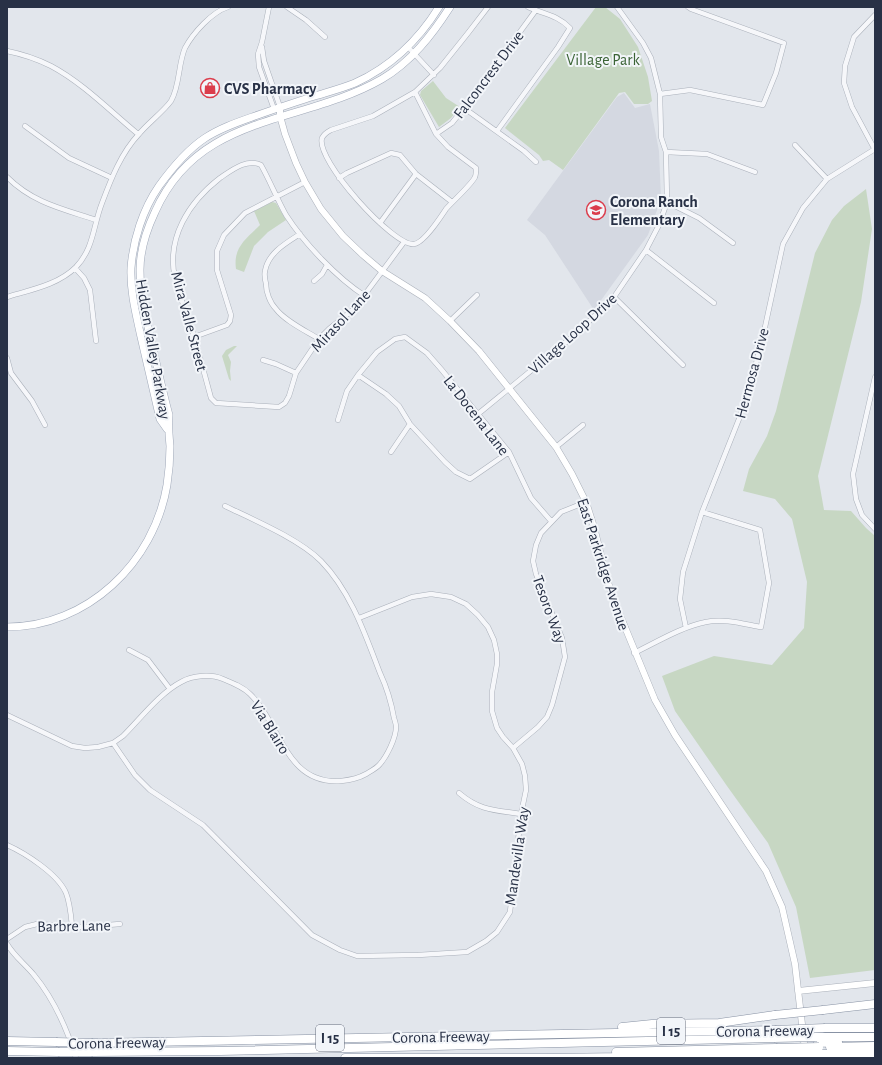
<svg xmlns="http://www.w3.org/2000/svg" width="882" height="1065" font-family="'Alegreya Sans',sans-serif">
<rect width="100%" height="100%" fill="#e2e6ec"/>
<!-- built -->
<path fill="#d4d8e1" d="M624,93L635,108L650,104L659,151L661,199L648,235L594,310L545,235L527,220L617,97Z"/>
<!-- green -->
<path fill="#c7d7c3" d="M596,7H605L620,19L638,47L648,77L652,101L648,104H634L625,92L619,93L563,170L549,160L543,161L539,155L505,128Z
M433,81L446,98L460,107L451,118L439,127L420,95L421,91Z
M866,189L872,229L861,302L818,476L824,510L851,511L866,528L875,536V970L810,978L796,907L768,843L727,786L675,711L662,676L714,656L772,665L804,628L807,582L792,519L775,499L743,491L749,469L767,436L776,411L815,253L832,220L844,206Z
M272,202L276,203L286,220L268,232L254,246L244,272L236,269C233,247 246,239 260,225L254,211Z
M234,346H237L228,355L231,362L230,371L231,381L229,379L222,356L226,350Z"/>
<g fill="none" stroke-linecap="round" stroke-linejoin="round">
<defs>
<path id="street" d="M269,7L262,42L258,54L259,67L274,109
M287,7L306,20L325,37
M875,15L854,37L845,66L844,83L852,107L875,150
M262,47L264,61L280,107
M408,47L434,75
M7,51C22,54 37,59 51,66C83,83 110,111 138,134
M415,92L436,134L448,147L476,168C476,171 476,175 475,177C472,184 452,202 446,209C440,218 424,243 414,244C394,247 315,160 322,138C324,134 327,132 331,130L373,116L415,92L440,68L468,33L488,7
M660,94L690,90L763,105L776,73L784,43L691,9L688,7
M464,108L524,151L536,162
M25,126L69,158L112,178
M497,131L558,47L570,28C558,15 543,14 528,7
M436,134L452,123L464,108L536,10
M795,145L827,179
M666,152L707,154L755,172
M7,177C33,203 63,209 96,220
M339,178L347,173L391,153L400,155L416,174L452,202
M667,202L699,218L733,243
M380,223L416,174
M300,234C286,243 268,253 265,271C264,275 265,280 266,284C266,292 270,303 276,309C285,321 306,331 319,339
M646,250L714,303
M75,268L84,278L90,290L96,341
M314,281L322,274L327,265
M365,296C337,278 304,243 286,215C277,199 270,181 261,165C247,158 232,170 220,178C189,202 166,238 175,278C179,296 187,313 192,330C199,353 205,376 211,398L216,403L279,407L285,403L289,396L296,373L319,339L329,329L354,309L404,242
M7,297C30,290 58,285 76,267C94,248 93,226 102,203C111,179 121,153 139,134C147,124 164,111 171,101C180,86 178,64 185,48C193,33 212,12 228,7
M614,297L683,365
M450,321L477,295
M194,337L227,325L230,321L231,315L217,270V251L224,235L245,213L305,182
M7,358L11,373L32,401L45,425
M263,360L276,364L296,373
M358,375L386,394L399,406L410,424L445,462L456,472L470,479L509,452
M875,377L853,474L856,499L862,515L875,529
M478,414L577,333L614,297L646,250L659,225L667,202L666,152L661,137L660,94L651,58L643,43L617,7
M338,420L347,391L358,375L377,352L395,339L405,337L427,353L441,369L509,452L531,498L551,521
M556,447L583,425
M391,452L410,424
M686,628L680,599L683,572L702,512L739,419L750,386L762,341L783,244L803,208L827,179L875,149
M129,650L148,660L170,689
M634,653C657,642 681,627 706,622C724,618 744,624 761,627L769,583L760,530L702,512
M7,715L72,746L85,748L98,747L113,743L123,736C140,719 160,693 181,682C193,675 211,674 223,679C233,683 243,687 250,694C281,724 285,785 341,781C350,780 359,778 366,774C371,771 377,768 380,764C387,756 396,738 396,727C396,724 395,721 394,718C391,701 387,688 380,673C365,634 351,592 321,561C299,539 254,520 225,506
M113,743L135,775L150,790L203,825L312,935L340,950L357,956L418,955L467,952L486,941L497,932L510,912L521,814L526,790L525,776L522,764L513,748L503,737L497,728L492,711V692L497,664V654L494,640L488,627L478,615L466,604L451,597L431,594L412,597L359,618
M513,748L538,727L547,717L552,705L565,657L562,638L536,574L533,561L536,545L541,533L561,512L586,502
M459,793C480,811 495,810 521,814
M7,845C25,853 58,874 66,893C70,903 71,915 72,926
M7,939L25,927L37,924L84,927L120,924
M7,944C14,956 25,964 34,975C53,998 67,1029 76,1058"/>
<path id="secondary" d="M280,107V116L285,134L296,163L305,182L321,209L343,236L363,255L382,271L425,298L450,321L479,351L556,447L572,474L586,502L594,527L606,576L613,598L655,700L675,735L766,871L782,907L795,964L805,1050
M798,991L875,983"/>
<path id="primary" d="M167,429L160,419C154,392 147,364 141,337C136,314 130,291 131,268C133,240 143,209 159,186C172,168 187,150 205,138C220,128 238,122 255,116C275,109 295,102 315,96C328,92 343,88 355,83C392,66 418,41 439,7
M7,627C87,627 154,563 167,485C169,472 170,459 170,446C169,435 168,426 169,415C162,389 156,362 150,336C145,314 140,292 140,270C140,251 147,229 155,212C199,112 302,125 382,79C411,62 432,35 450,7"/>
<path id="highway" d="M823,1010L875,1004
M622,1027L652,1024L719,1023L775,1015
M825,1028H875
M817,1037H875
M7,1041L56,1042
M93,1043L775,1030
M818,1043L838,1042
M830,1047L875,1046
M7,1051L58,1052
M93,1052L220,1051L774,1038
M616,1052L776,1048
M820,1054L875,1053
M345,1058H546L776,1055"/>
</defs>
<!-- street casing -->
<use href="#street" stroke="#aab0ba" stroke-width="5.5"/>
<!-- secondary casing -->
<use href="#secondary" stroke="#aab0ba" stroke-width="7"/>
<!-- primary casing -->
<use href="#primary" stroke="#a0a9b9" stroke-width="8"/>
<!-- highway casing -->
<use href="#highway" stroke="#8892a4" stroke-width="9"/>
<!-- street -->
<use href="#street" stroke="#f6f7fa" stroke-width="4.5"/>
<!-- secondary -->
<use href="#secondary" stroke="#fff" stroke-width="6"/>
<!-- primary -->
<use href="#primary" stroke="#fff" stroke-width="7"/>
<!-- highway -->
<use href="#highway" stroke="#fff" stroke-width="8"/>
<defs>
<path id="highway-bridge" d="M775,1015L823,1010
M775,1030L825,1028
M774,1038L817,1037
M56,1042L93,1043
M776,1048L819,1047
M58,1052H93
M776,1055L820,1054"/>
</defs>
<!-- highway-bridge casing -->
<use href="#highway-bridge" stroke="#8892a4" stroke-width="9" stroke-linecap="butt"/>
<!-- highway-bridge -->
<use href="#highway-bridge" stroke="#fff" stroke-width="8"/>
</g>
<!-- icons -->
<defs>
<symbol id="shop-ring" viewBox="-11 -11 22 22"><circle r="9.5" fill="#f2f5f9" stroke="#db3d4c" stroke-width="1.5"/><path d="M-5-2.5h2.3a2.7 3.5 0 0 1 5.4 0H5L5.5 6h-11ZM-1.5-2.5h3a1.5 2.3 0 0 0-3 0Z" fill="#db3d4c"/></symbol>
<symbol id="school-ring" viewBox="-11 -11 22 22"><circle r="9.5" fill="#f2f5f9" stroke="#db3d4c" stroke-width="1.5"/><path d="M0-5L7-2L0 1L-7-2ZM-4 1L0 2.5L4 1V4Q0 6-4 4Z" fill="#db3d4c"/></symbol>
</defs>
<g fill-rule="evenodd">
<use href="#shop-ring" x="199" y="77" width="22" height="22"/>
<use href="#school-ring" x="585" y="199" width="22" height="22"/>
</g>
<g text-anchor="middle" stroke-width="4" stroke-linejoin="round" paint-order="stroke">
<!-- shield labels -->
<g fill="#f2f5f9" stroke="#656c7c" stroke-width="1">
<rect x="657" y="1018" width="28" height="26" rx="3"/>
<rect x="316" y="1025" width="28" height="26" rx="3"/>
</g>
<g font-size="15" font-weight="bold" fill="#283146">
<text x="671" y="1036">I 15</text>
<text x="330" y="1043">I 15</text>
</g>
<!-- park labels -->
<g font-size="16" fill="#3a6334" stroke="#f2f5f9">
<text x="603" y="65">Village Park</text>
</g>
<!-- street labels -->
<g font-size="16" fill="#283146" stroke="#f2f5f9">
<text transform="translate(488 74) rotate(-53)" y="6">Falconcrest Drive</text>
<text transform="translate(340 320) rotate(-47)" y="6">Mirasol Lane</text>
<text transform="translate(190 321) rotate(75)" y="6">Mira Valle Street</text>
<text transform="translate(572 333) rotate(-42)" y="6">Village Loop Drive</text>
<text transform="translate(154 349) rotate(80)" y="6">Hidden Valley Parkway</text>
<text transform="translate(751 373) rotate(-75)" y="6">Hermosa Drive</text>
<text transform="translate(477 415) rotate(52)" y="6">La Docena Lane</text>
<text transform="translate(604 564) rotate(72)" y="6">East Parkridge Avenue</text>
<text transform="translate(550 609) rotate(70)" y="6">Tesoro Way</text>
<text transform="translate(271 727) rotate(58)" y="6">Via Blairo</text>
<text transform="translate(516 856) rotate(-82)" y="6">Mandevilla Way</text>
<text transform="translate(74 925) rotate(-1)" y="6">Barbre Lane</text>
<text transform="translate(765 1030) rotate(-1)" y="6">Corona Freeway</text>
<text transform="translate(441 1036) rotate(-1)" y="6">Corona Freeway</text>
<text transform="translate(117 1042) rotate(-1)" y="6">Corona Freeway</text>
</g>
<!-- poi labels -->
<g font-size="16" font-weight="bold" fill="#283146" stroke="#f2f5f9" text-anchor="start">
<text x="224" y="94">CVS Pharmacy</text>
<text x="610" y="207">Corona Ranch<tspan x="610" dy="18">Elementary</tspan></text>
</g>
</g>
<!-- border -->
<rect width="882" height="1065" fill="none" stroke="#283146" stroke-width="16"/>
</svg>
